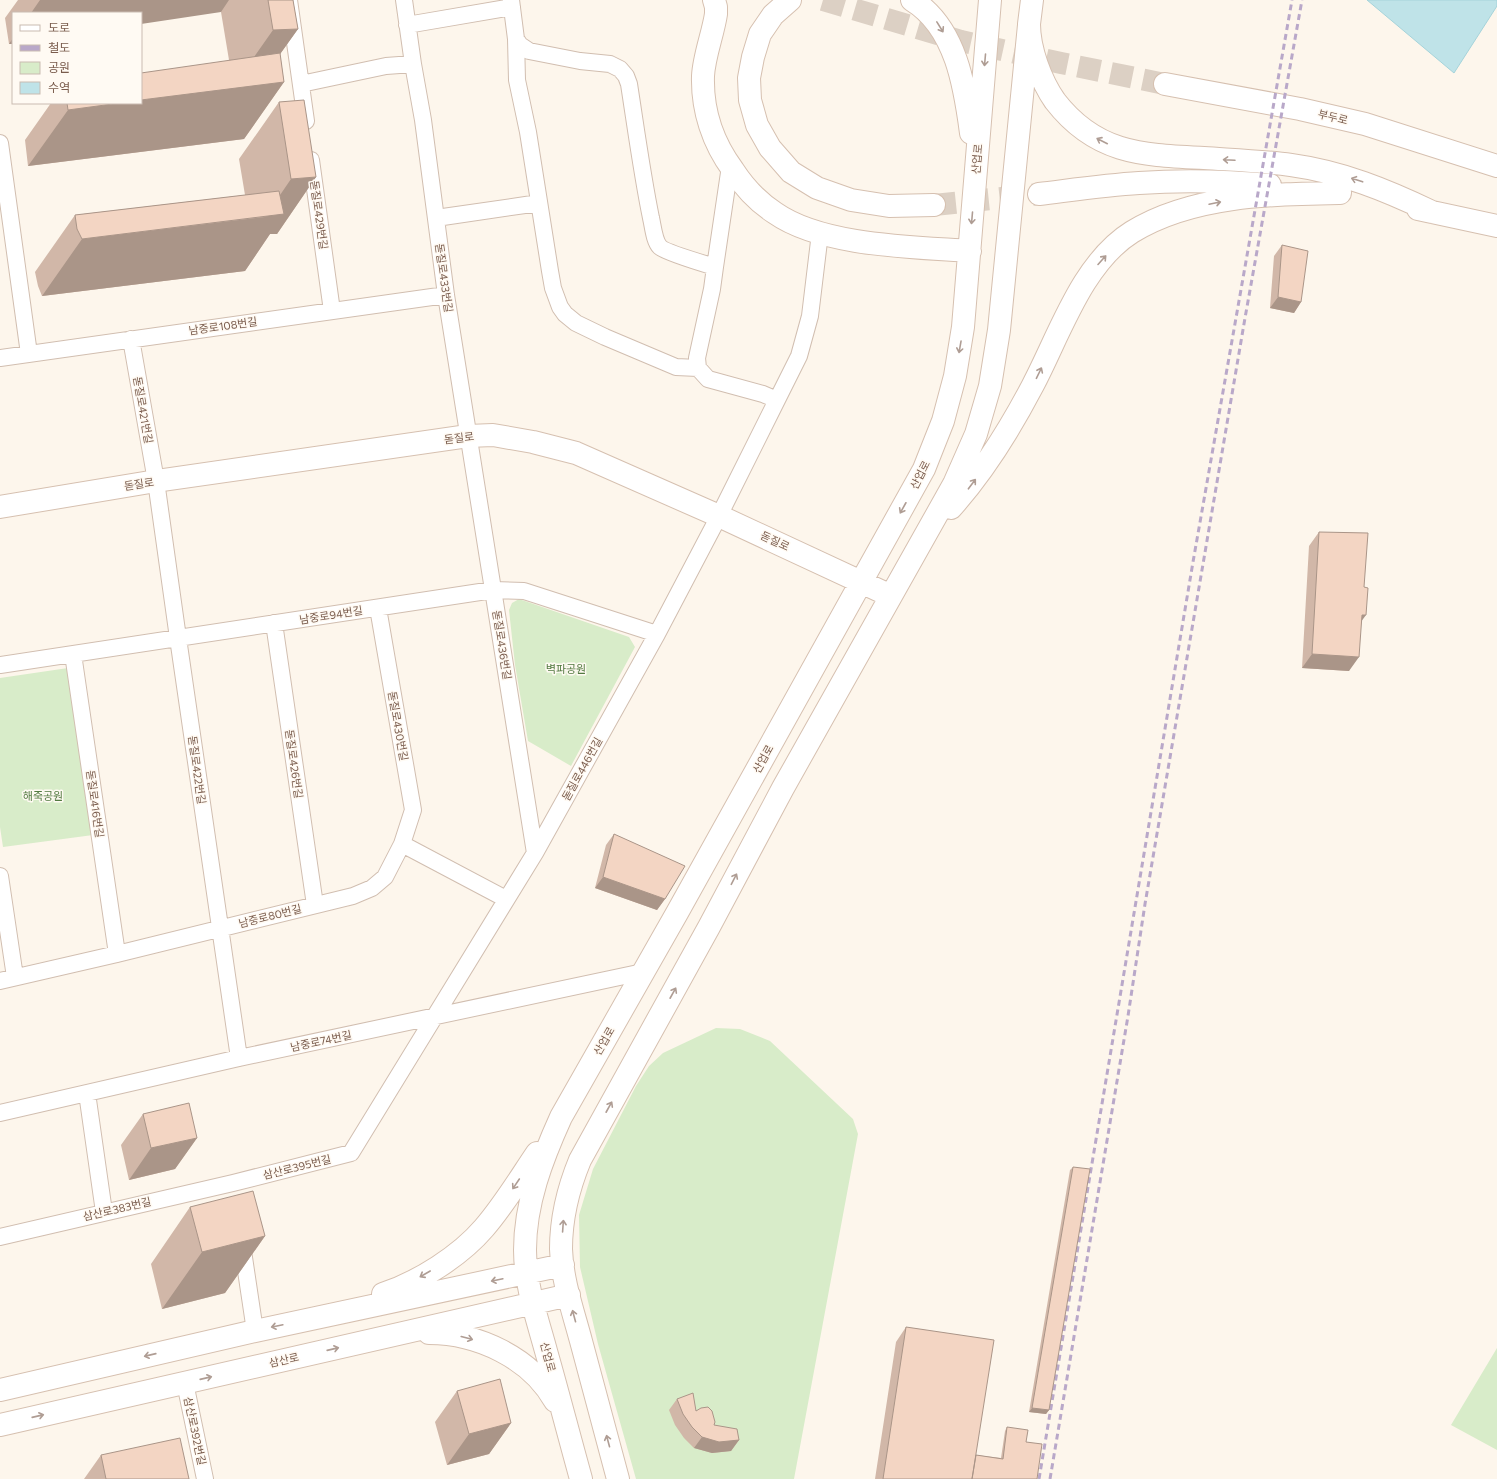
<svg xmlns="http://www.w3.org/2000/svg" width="1497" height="1479" font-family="Commissioner,'Noto Sans KR',sans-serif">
<rect width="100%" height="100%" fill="#fdf6ec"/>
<!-- green -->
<path fill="#d8ecc9" d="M519,599L629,637L635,647L571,766L528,741L515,665L509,610L512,603Z
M68,668L93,835L3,847L0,827V678Z
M716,1028L740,1029L770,1041L853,1119L858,1134L794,1479H636L598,1344L580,1267L579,1215L593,1169L636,1086L649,1066L663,1053Z
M1497,1348V1450L1451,1425Z"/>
<!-- water -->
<path fill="#bfe3e8" stroke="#a5d3da" d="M1367,0H1497V6L1454,73Z"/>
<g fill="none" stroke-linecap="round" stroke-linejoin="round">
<!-- secondary-tunnel -->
<path stroke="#dcd0c4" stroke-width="22" stroke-dasharray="22 11" stroke-linecap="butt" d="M823,0L961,41L1061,63L1165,84
M934,205L1039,194"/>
<defs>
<path id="minor" d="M289,0L306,121
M404,0L413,64
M407,25L512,7
M516,39L517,80L528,132L550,271L553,288L560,307L565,314L576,323L605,337L676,367L698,368
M301,84L386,66L413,64L423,120L446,295L535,853
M0,143L29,354
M311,160L332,311
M436,218L539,203
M715,267L730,166
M131,339L156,481L178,638L239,1058
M0,358L446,295
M777,400L799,356L810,316L820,233
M274,623L315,905
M73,654L117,954
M0,665L493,590L524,591L657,634
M402,844L506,899
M0,876L15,977
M0,981L117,954L353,896L372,888L385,877L402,844L413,810L378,608
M87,1093L104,1212
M0,1113L239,1058L643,972
M0,1237L233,1183L351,1153L535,853L657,634L719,516L777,400L763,394L708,379L698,368L697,358L712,289L715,267C705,264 665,252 660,247C654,241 653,226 651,218C642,174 636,129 629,84L626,76L620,69L610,64L580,61L529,51L520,45L516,39L511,0
M242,1244L255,1331
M185,1383L205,1479"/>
<path id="secondary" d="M714,0L716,7V14C713,34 704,56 703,76C702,110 713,143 733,170C744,187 758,202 775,213C822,246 913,247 970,251
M790,0L773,15L760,34L753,57L749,78L750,100L757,125L770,148L791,172L817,188L851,200L889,206L934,205
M912,0C956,27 965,87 971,133
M1032,0C1031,8 1030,16 1029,24C1029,49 1041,81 1055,101C1096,154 1142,155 1204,158C1233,160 1262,161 1291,165C1342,172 1386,190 1432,212
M1165,84L1300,109L1365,124L1497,166
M1039,194C1072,190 1106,185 1139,183C1182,180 1226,181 1270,185
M1418,209L1497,226
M0,507L156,481L468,436L493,435L533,442L576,453L719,516L891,596
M951,508C984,471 1010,429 1033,385C1059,336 1082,263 1132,232C1192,195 1272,194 1340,193
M383,1294C419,1282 460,1256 484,1228C504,1205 520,1178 537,1153
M429,1333C478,1333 531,1358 555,1401
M0,1390L255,1331L563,1265
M0,1425L569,1295
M581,1479C569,1436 558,1393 546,1351C537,1318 525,1284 525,1250C525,1203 542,1159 561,1117L677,913L924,469L943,421L955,376L963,327L990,0
M618,1479C606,1433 593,1387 581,1341C573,1311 562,1280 561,1249C561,1217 568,1189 580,1160L709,927L783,788L954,484L976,434L990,386L999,330L1029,25"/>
</defs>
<!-- minor casing -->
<use href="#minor" stroke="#d1beb0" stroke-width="18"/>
<!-- secondary casing -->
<use href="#secondary" stroke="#d6c0b0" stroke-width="24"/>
<!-- minor -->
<use href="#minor" stroke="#fff" stroke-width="16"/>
<!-- secondary -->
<use href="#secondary" stroke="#fff" stroke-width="22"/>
<!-- rail -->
<path stroke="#b9a8c9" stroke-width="3" stroke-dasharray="6 4" stroke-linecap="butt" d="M1039,1479L1193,562L1292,0
M1050,1479L1128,1016L1145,904L1245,318L1302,0"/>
</g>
<!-- wall -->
<path fill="#d1b7a8" d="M18,0H293L298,29L280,54L284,82L244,139L28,166L25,140L51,103H141L229,60L221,12L141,13H13V44H9L5,18Z
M279,102L316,177L277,234H270L245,271L42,296L38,286L35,272L75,215L245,195L239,159Z
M1282,245L1301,302L1294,313L1270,308L1274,256Z
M1319,532L1362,621L1349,671L1302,668L1309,546Z
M614,834L665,899L657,910L595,888L606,845Z
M143,1114L197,1138L175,1169L129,1180L121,1145Z
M1073,1167L1049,1410L1046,1414L1029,1412L1070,1170Z
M190,1207L265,1236L225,1293L162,1309L151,1264Z
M906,1327L976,1455L1001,1458L1005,1431L1007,1427L1026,1442L1037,1479H875L896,1342Z
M457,1391L511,1423L489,1454L447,1465L435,1422Z
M677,1399L696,1411L714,1425L739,1440L731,1451L712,1453L694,1448L684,1438L675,1425L669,1410Z
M101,1455L189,1479H84Z"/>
<!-- shaded-wall -->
<path fill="#aa9588" d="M40,0H229L221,12L141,24V13H31Z
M298,29L258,85L284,82L244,139L28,166L68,110L120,103H141V100L233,87L273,30Z
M13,38V44H9Z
M316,177L277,234H270L245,271L42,296L82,239L265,217L291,179Z
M1278,297L1301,302L1294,313L1270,308Z
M1362,615H1366L1355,630Z
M1312,654L1359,657L1349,671L1302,668Z
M603,877L665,899L657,910L595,888Z
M197,1138L175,1169L129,1180L151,1148Z
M265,1236L225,1293L162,1309L202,1252Z
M1032,1408L1049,1410L1046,1414L1029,1412Z
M511,1423L489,1454L447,1465L469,1434Z
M702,1437L739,1440L731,1451L712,1453L694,1448Z"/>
<!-- building -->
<path fill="#f3d5c3" stroke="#aa9588" d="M268,0H293L298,29L273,30Z
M280,53L284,82L141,100V73Z
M304,100L316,177L291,179L279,102Z
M67,103H120L68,110Z
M279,191L284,214L82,239L77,229L75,215Z
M1282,245L1308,251L1301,302L1278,297Z
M1319,532L1368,533L1364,587L1368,588L1366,615H1362L1359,657L1312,654Z
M614,834L685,866L665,899L603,877Z
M189,1103L197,1138L151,1148L143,1114Z
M1073,1167L1090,1169L1049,1410L1032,1408Z
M253,1191L265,1236L202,1252L190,1207Z
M906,1327L994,1340L972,1479H883Z
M500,1379L511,1423L469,1434L457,1391Z
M693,1393L696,1411L701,1408L708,1407L712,1411L715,1422L714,1425L737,1429L739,1440L719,1442L702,1437L692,1427L683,1414L677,1399Z
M1007,1427L1028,1430L1026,1442L1042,1444L1037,1479H972L976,1455L1003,1459Z
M180,1438L189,1479H106L101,1455Z"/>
<!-- one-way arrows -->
<defs><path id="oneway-shaft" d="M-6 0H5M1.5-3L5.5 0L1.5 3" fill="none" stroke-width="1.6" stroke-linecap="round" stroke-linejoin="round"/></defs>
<g stroke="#af9d94">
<use href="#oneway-shaft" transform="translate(940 27) rotate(58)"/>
<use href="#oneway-shaft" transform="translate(985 60) rotate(95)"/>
<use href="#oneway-shaft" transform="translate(1102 141) rotate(-153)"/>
<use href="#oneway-shaft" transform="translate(1229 160) rotate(-177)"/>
<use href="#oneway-shaft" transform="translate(1357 180) rotate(-162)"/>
<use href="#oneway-shaft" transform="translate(1215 203) rotate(-12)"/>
<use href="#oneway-shaft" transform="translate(972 218) rotate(95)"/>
<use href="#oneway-shaft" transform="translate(1102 260) rotate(-48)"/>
<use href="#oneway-shaft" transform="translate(960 347) rotate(100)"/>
<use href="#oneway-shaft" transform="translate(1039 373) rotate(-64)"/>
<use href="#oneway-shaft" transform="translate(972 484) rotate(-53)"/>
<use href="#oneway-shaft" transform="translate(903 508) rotate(119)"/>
<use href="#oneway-shaft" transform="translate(734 879) rotate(-63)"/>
<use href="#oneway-shaft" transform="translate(673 993) rotate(-61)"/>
<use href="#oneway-shaft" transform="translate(609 1107) rotate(-61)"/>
<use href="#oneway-shaft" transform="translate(516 1184) rotate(124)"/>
<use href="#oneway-shaft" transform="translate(563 1226) rotate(-86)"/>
<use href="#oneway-shaft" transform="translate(425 1274) rotate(150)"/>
<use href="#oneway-shaft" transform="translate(497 1280) rotate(168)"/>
<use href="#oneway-shaft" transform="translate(574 1316) rotate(-105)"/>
<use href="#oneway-shaft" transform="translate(277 1326) rotate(168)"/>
<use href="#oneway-shaft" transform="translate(467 1338) rotate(15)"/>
<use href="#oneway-shaft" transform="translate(333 1349) rotate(-13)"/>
<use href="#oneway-shaft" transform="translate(150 1355) rotate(167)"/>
<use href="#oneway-shaft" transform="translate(206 1378) rotate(-13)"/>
<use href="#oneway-shaft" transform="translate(38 1416) rotate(-13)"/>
<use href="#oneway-shaft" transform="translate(608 1441) rotate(-105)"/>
</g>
<g text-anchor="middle" stroke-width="3" stroke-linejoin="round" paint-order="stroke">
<!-- street labels -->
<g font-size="11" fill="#7a5c4d" stroke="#fffaf3">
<text transform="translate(1333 117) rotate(14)" y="4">부두로</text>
<text transform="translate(977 159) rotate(-85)" y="4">산업로</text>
<text transform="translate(319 215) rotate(82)" y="4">돋질로429번길</text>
<text transform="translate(444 278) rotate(82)" y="4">돋질로433번길</text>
<text transform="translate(223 326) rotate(-8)" y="4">남중로108번길</text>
<text transform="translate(143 410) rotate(80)" y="4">돋질로421번길</text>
<text transform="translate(459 438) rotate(-7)" y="4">돋질로</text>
<text transform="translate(920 475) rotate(-63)" y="4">산업로</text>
<text transform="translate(139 484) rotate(-9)" y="4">돋질로</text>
<text transform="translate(775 541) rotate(25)" y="4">돋질로</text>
<text transform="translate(331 615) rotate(-9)" y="4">남중로94번길</text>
<text transform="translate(502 645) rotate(81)" y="4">돋질로436번길</text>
<text transform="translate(398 726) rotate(80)" y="4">돋질로430번길</text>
<text transform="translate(763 759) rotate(-61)" y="4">산업로</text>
<text transform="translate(294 764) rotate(82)" y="4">돋질로426번길</text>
<text transform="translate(582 769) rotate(-61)" y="4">돋질로446번길</text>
<text transform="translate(197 770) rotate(82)" y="4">돋질로422번길</text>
<text transform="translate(95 804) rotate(82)" y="4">돋질로416번길</text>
<text transform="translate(270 916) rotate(-14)" y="4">남중로80번길</text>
<text transform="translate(321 1041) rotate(-12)" y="4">남중로74번길</text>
<text transform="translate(604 1041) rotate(-60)" y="4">산업로</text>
<text transform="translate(297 1167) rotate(-14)" y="4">삼산로395번길</text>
<text transform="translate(117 1209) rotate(-13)" y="4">삼산로383번길</text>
<text transform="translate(548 1357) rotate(75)" y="4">산업로</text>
<text transform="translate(284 1360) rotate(-13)" y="4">삼산로</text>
<text transform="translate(195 1431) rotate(78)" y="4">삼산로392번길</text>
</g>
<!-- park labels -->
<g font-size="11" fill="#537a41" stroke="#fffaf3">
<text x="566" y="673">벽파공원</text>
<text x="43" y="800">해죽공원</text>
</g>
</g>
<!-- legend -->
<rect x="12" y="12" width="130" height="92" fill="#fffaf3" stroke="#cabbb1"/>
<rect x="20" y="25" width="20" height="6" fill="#ffffff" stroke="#cabbb1"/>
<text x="48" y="32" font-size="12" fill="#7a5c4d">도로</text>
<rect x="20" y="45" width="20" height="6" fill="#b9a8c9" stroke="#cabbb1"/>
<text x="48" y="52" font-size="12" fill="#7a5c4d">철도</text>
<rect x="20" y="62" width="20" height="12" fill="#d8ecc9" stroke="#cabbb1"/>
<text x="48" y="72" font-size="12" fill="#7a5c4d">공원</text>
<rect x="20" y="82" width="20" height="12" fill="#bfe3e8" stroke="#cabbb1"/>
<text x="48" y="92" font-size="12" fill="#7a5c4d">수역</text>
</svg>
